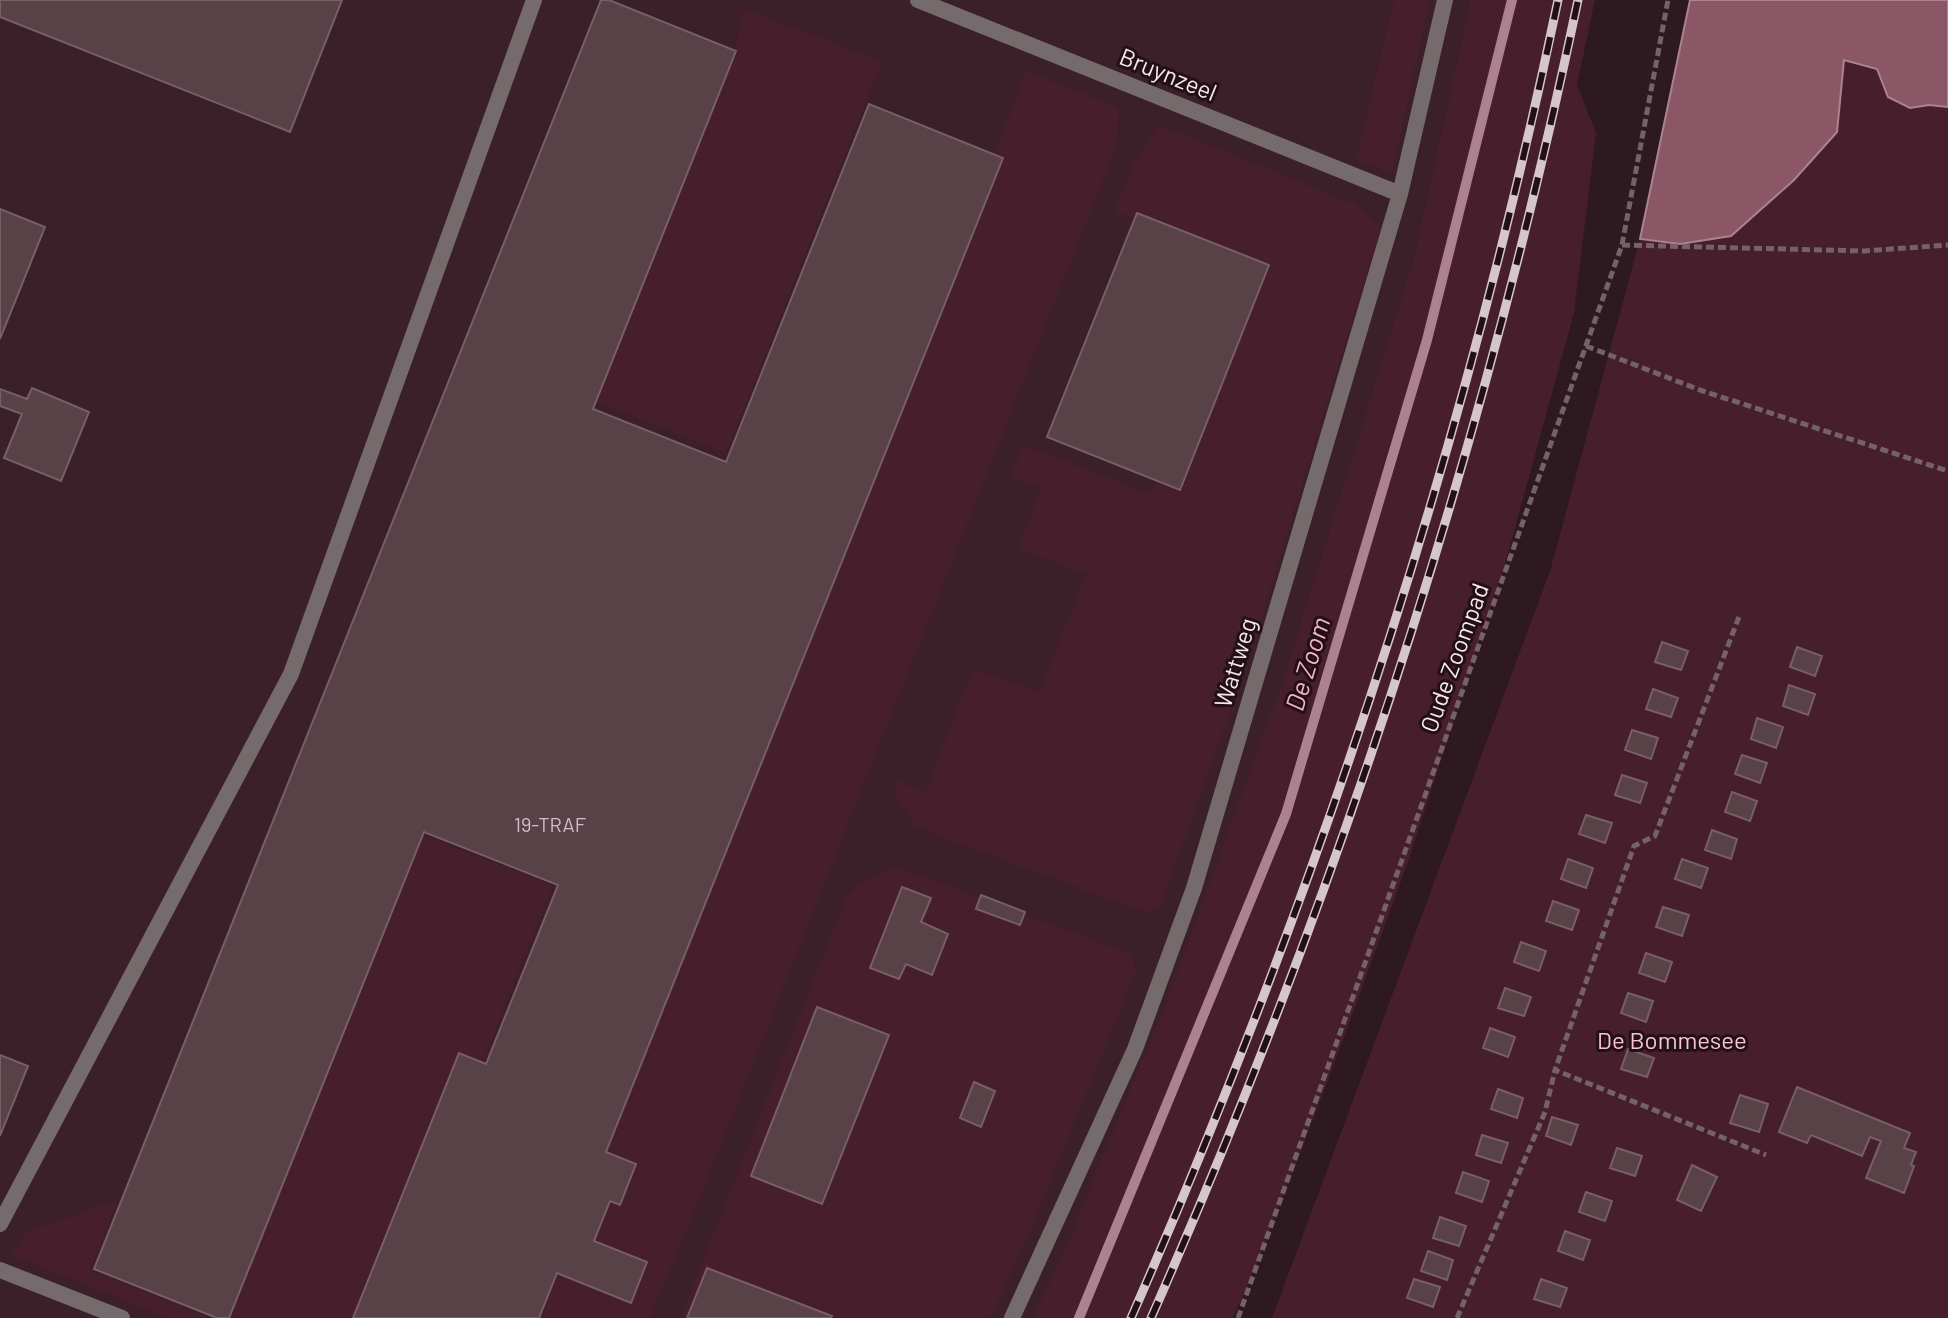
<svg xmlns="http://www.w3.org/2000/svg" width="1948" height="1318" font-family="Barlow,sans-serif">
<rect width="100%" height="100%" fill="#2d191f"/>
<!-- built -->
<path fill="#3b2029" d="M0,0H1525L1077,1318H0Z"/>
<!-- green -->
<path fill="#471e2b" d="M1394,0H1430L1392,174L1356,160Z
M1471,0H1595L1577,85L1596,133L1574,313L1509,550L1408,862L1330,1075L1259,1259L1233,1318H1033L1062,1257L1169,995L1285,675L1414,258Z
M743,9L882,61L726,453L596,401L735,51Z
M1844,60L1877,69L1889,97L1910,108L1929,105L1948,107V1318H1272L1550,571L1640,239L1680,244L1837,132Z
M1026,71L1119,108L1117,145L698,1203L650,1318H536L998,157L995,154Z
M1160,125L1354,204L1381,227L1248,662L1160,908L1150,912L1125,905L915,827L897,798L893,779L925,792L973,669L1040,692L1086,574L1018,549L1041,488L1011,476L1023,445L1151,494L1242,261L1115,211L1134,161Z
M421,834L553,886L381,1318H228Z
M900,868L1126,952L1133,959L1136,972L1026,1241L990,1318H831L707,1268L687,1318H680L848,893C865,879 878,871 900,868Z
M118,1200L90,1270L210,1318H168L12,1256L25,1232Z"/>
<!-- water -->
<path fill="#8b5766" stroke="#ab828e" stroke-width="2" d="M1690,0H1948V107L1929,105L1910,108L1888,97L1877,69L1844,60L1837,132L1794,180L1731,236L1680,244L1640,239Z"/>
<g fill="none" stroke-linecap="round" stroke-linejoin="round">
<!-- stream -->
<path stroke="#ab828e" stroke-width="10" d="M1079,1318L1286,814L1427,340L1512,0"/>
</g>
<!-- building -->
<path fill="#584147" stroke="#785f66" stroke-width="2" d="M0,0H342L290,132L0,17Z
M601,0H609L736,51L593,409L726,462L869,104L1003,158L606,1152L636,1164L620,1205L610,1201L594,1241L647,1262L631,1303L557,1273L539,1318H353L459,1053L486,1064L558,885L424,832L229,1318H217L94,1269Z
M0,209L45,227L0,339Z
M1137,213L1269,265L1180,490L1047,437Z
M32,388L89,412L61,481L4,458L22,414L0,406V389L27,399Z
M1662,642L1688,651L1681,670L1655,662Z
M1797,647L1822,656L1815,676L1790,667Z
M1789,685L1815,694L1808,715L1783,706Z
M1653,689L1678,698L1671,717L1646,709Z
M1757,718L1783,727L1776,748L1751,739Z
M1632,730L1658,738L1651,759L1625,750Z
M1742,755L1767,763L1760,783L1735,774Z
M1622,775L1647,783L1640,803L1615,795Z
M1732,792L1757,801L1750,821L1725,812Z
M1586,815L1612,823L1605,843L1579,834Z
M1712,830L1737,839L1731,859L1705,850Z
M1568,859L1593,868L1586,888L1561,879Z
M1682,859L1708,868L1701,888L1675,879Z
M902,887L931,898L921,922L948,934L932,975L906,964L899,979L870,968Z
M981,895L1025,912L1020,925L976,909Z
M1553,901L1579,910L1572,930L1546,921Z
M1663,907L1689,915L1682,936L1656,927Z
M1521,942L1546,951L1539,971L1514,962Z
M1646,953L1672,962L1665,982L1639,973Z
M1505,988L1531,997L1524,1016L1498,1008Z
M1628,993L1653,1001L1646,1022L1621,1013Z
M817,1007L889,1035L822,1204L751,1176Z
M1490,1028L1515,1037L1508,1057L1483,1048Z
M1628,1049L1654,1058L1647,1077L1621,1069Z
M0,1055L28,1066L0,1136Z
M974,1082L995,1091L981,1127L960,1118Z
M1797,1087L1910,1133L1904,1148L1916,1152L1911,1165L1914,1166L1904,1193L1866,1178L1881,1141L1870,1137L1862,1156L1811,1135L1807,1143L1779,1132Z
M1498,1089L1523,1098L1517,1118L1491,1109Z
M1740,1095L1768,1104L1759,1132L1730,1123Z
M1552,1117L1578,1125L1571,1145L1546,1136Z
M1482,1135L1508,1143L1501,1163L1476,1155Z
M1617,1148L1642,1156L1635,1176L1610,1168Z
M1692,1165L1717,1177L1701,1211L1677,1200Z
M1463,1172L1489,1181L1482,1202L1456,1193Z
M1586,1192L1612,1201L1605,1221L1579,1212Z
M1440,1217L1466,1226L1459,1246L1433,1238Z
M1565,1231L1590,1240L1583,1260L1558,1251Z
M1428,1251L1453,1260L1447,1280L1421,1271Z
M707,1268L832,1316L831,1318H687Z
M1414,1279L1440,1287L1433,1307L1407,1298Z
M1541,1279L1567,1288L1560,1307L1534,1299Z"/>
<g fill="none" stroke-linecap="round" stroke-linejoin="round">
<!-- path -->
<path stroke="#746267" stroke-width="5" stroke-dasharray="8 4" stroke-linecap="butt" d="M1622,245L1864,251L1948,245
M1586,346L1700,390L1948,471
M1739,617L1655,836L1634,846L1555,1070L1766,1155
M1238,1318L1622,245L1668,0
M1457,1318L1545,1112L1555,1070"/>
<!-- service -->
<path stroke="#756a6c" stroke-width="16" d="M0,1224L291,674L534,0
M0,1270L122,1318"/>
<!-- minor -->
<path stroke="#756a6c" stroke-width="16" d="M918,0L1400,194
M1012,1318L1135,1049L1194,888L1400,194L1445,0"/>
<defs>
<path id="rail" d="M1131,1318C1317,895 1464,453 1558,0
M1151,1318C1338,895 1483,452 1578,0"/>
</defs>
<!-- rail casing -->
<use href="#rail" stroke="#d5c6ca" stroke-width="9"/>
<!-- rail -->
<use href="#rail" stroke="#231016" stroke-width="6" stroke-dasharray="18" stroke-linecap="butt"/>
</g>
<g text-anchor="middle" stroke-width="6" stroke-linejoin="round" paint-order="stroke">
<!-- number labels -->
<g font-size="20" fill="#cfbec3">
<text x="550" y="832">19-TRAF</text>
</g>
<!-- street labels -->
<g font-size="24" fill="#f7e8ec" stroke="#231016">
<text transform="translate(1168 75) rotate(22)" y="8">Bruynzeel</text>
<text transform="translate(1455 658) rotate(-70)" y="8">Oude Zoompad</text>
<text transform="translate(1236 663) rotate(-73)" y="8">Wattweg</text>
</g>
<!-- park labels -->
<g font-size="24" fill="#f8c4d2" stroke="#231016">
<text x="1672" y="1049">De Bommesee</text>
</g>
<!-- water labels -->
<g font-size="26" font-style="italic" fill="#f7b3c6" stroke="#231016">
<text transform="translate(1308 664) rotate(-73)" y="9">De Zoom</text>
</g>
</g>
</svg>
